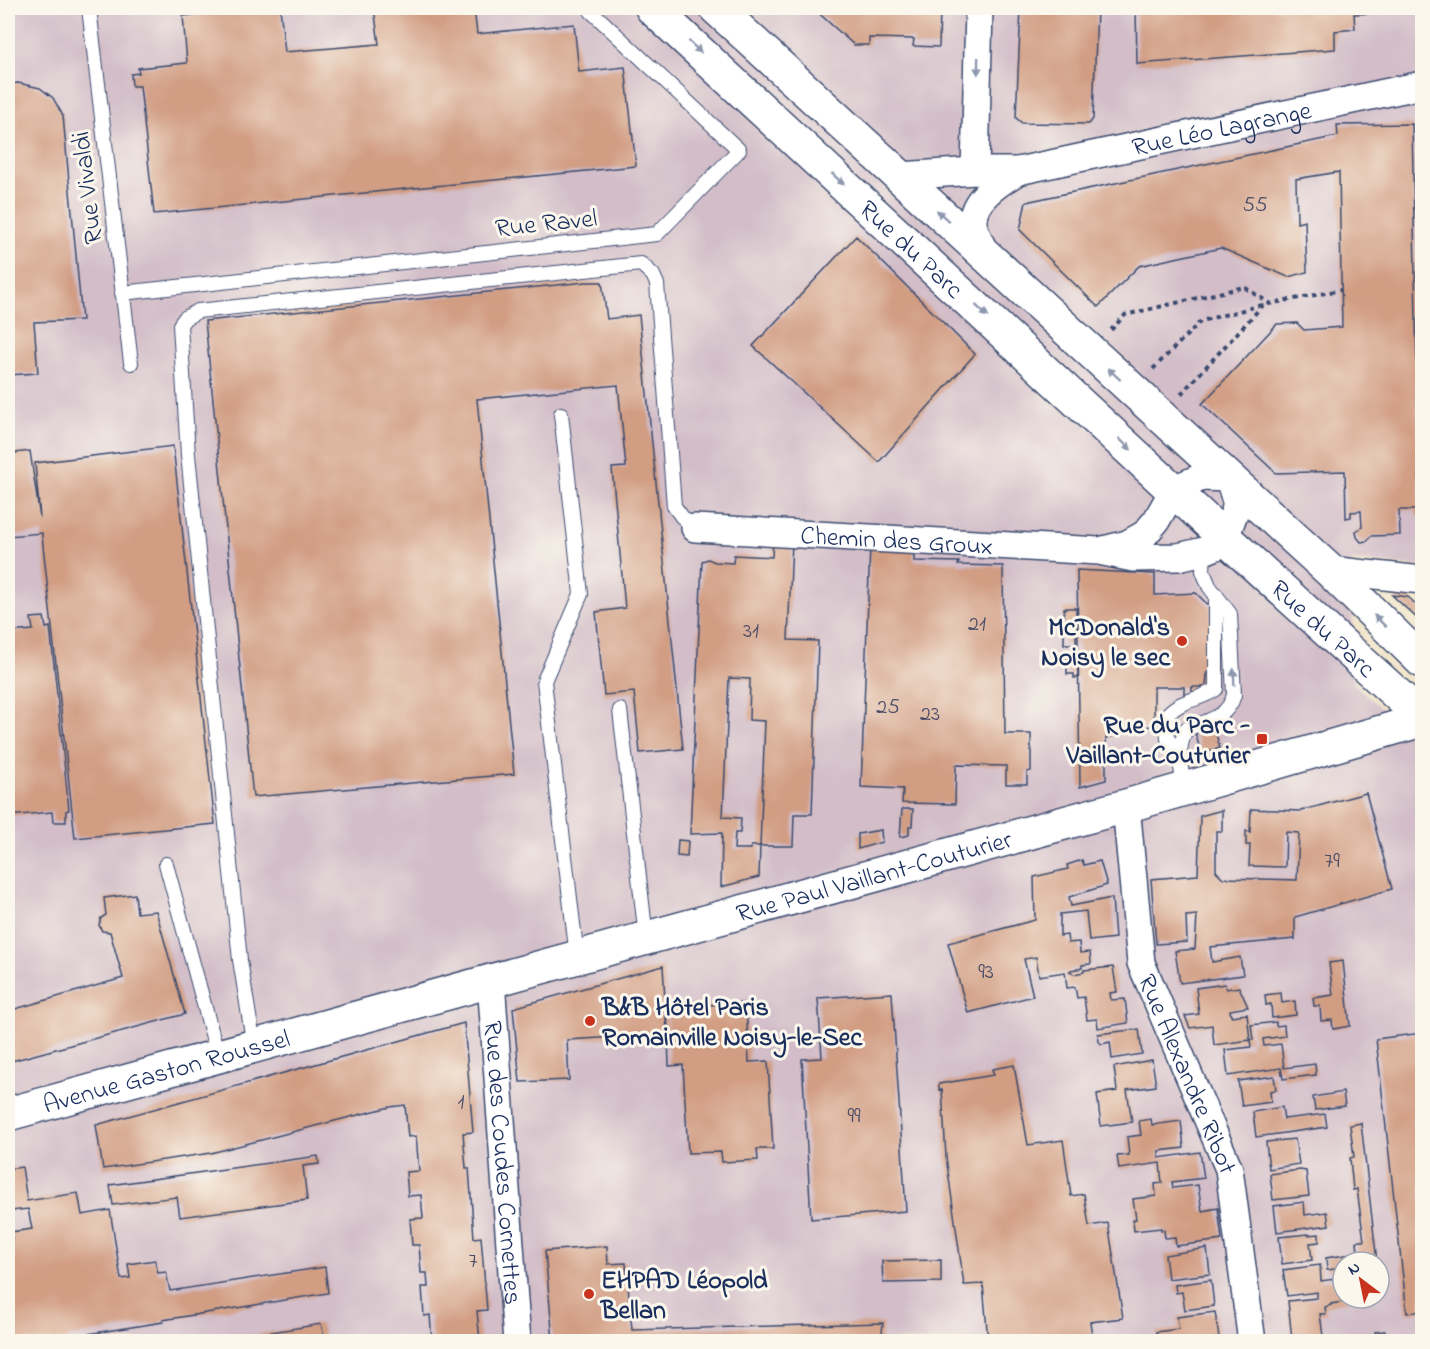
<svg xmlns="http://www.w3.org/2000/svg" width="1430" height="1349" font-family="'Indie Flower',sans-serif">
<rect width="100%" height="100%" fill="#fbf7ec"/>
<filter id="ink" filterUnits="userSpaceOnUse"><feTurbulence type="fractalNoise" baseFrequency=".0167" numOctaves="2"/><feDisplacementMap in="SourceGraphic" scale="12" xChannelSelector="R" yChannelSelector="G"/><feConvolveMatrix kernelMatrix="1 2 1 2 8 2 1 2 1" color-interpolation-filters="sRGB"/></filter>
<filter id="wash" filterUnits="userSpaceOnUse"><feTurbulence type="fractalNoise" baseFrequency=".008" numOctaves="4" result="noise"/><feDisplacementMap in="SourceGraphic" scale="24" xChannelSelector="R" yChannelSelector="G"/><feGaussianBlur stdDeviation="1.35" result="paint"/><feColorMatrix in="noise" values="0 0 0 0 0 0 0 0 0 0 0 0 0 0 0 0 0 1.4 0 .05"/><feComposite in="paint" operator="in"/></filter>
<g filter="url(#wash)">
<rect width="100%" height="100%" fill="#f0e4c7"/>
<!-- industrial -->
<path fill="#d2bdc8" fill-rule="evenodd" d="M8,8H1422V567L1352,561L1354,683L1422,747V1341H8ZM1343,1262H1379V1298H1343Z"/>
<g id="blocks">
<!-- building -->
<path fill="#d19d83" d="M263,8H280L285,52L379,44L374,8H474L477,34L574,24L579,72L625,67L636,166L154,214L140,86H132L131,74L139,73L138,68L187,63L183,16Z
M813,8H940L939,47L913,46L914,39L869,38V45H854Z
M1021,8H1097L1093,119L1089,124L1022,123L1016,118Z
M1136,8H1422V11L1354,14L1355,29L1335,31V49L1137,64Z
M18,83L40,88L53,98L63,116L82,320L34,322L38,373L8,375V84Z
M1412,124L1420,516H1416V510H1399L1400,535L1371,536L1367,541L1361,542L1357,537L1356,531L1362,527L1361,511L1351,512V517L1346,518L1345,471L1276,473L1202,404L1277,324L1297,323L1304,330L1342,327L1339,172L1296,179L1297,223L1305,221L1307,272L1288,277L1221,248L1139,266L1098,307L1020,230L1026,202L1338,136L1337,125Z
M856,236L975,354L879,462L753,346Z
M586,282H602L607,319L639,315L683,749L640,753L634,692L604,695L596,612L625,608L612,468L626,467L618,385L477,399L514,774L253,797L205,321Z
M173,446L215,824L75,838L42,536V533L8,536V454L30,451L40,518L35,463Z
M773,540L792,541L788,640L818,641L812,814H794L793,846H760L765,721L749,720L750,679L729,678L723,817L741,818L740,833H735L734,849H750L751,846H760L759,877L721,887L722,833L690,834L702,561L708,559L715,562L733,563L734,555L772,557Z
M870,546L914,549V561L959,562L958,565L1003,566L1005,734H1031V771L1027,772V784H1006V766L956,765L955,804L902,803L903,789L861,787Z
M1077,570L1155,574V595L1196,593L1211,608L1209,673H1207L1206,687H1192V695H1184V687H1154V725L1106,738V780L1080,787Z
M1392,595L1408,597L1422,610V623Z
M1064,608H1076V644H1064Z
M44,617L46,628L50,627L69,810L66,811V822H53L52,812L8,816V632L33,630L31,618Z
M1067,652H1077L1078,678H1074V674H1067Z
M1214,727L1220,748L1201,753L1195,732Z
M1366,793L1392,889L1295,917V939L1210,947L1212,962L1240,957L1243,975L1180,983L1175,951L1195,949L1197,915L1186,916L1187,942L1156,944L1151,879L1198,875L1200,816L1222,810V831H1216V871L1223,878L1297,880L1299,833L1286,832L1285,867L1249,866L1250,845H1246V831L1250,832L1251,809L1300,811Z
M902,809H913L912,826H909V835L900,837Z
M881,830L882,842L858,849V834Z
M678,840L688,841L687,857L677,856Z
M1082,860L1084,865L1100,861L1107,885L1069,897L1071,906L1112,898L1115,938L1089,941L1086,911L1060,914V936L1067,935L1068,943L1079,942L1080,953L1090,952L1091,962L1090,964L1082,965V968L1071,970L1069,972L1074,974L1084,972V970L1113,967L1117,992L1110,993L1111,1000L1125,999L1128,1023L1098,1028L1097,1019L1087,1020L1084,997L1077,998L1075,987L1067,988L1065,972L1039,976L1036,957L1024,959L1033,996L968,1013L948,943L1035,920L1034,877L1068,869L1067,865Z
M135,894L137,913L156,911L185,1014L8,1062V1011L123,978L110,932L102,931L99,925L101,918L106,915L104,898Z
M1343,961L1350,1026L1333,1029L1332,1020L1321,1021L1320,1006H1314L1313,998L1333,995L1329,963Z
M663,966L667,1034L567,1040L569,1080L520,1082L513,1008Z
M1225,984L1226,989L1239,987L1248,1007L1230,1010L1231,1016L1247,1014L1250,1040L1214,1045L1212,1025L1190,1028L1185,1016L1199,1014L1196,988Z
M892,993L906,1211L811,1219L802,1059L822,1058L818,998Z
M1281,993L1282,1003L1295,1001L1296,1015L1272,1018L1271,1004L1266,1005L1265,995Z
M746,1003L749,1062L768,1061L773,1149H757L758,1160L722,1162L721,1152L688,1153L683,1065L669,1066L667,1007Z
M1276,1022V1026L1284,1025L1285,1036L1263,1039L1264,1046L1281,1044L1284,1068L1315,1064L1316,1075L1283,1079L1281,1068L1228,1076L1225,1050L1251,1047L1250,1040H1253L1251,1025Z
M464,1023L473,1132L463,1133L466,1168H469L474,1238L481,1237L487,1310L477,1311L480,1341H432L430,1315L424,1316L422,1287H428L427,1273H421L419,1245H412L410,1219L423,1218L421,1195L408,1196L406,1172L419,1171L416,1136L408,1137L405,1105L390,1107L350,1117L211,1153L103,1169L96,1125Z
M1139,1029L1142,1054L1112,1059L1110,1042L1102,1044L1099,1042L1098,1034Z
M1422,1033V1311L1407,1313L1376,1039Z
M1152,1060L1156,1086L1127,1090L1132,1122L1101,1126L1097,1094L1117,1091L1114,1067Z
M1014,1065L1028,1145L1063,1140L1071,1196L1084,1194L1089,1226L1108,1223L1123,1318L1090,1322L1093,1341H988L983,1284L964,1285L946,1157L942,1089L939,1090V1084L994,1075L992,1069Z
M1274,1076L1276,1090L1270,1091L1271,1102L1242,1106L1238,1081Z
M1343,1092L1345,1106L1315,1110L1313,1097Z
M1282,1107L1284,1119L1325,1114L1327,1127L1256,1137L1253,1112Z
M1151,1119L1152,1125L1181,1121L1184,1148L1159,1151V1158L1200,1152L1204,1178L1172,1182L1173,1188L1198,1185L1202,1211L1218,1208L1222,1240L1176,1246L1175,1237L1165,1238L1164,1230H1161V1228L1134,1231L1133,1220L1136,1219L1133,1199L1156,1196L1155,1184L1162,1183L1160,1163L1119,1169L1117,1156L1129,1155L1127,1137L1141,1135L1139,1121Z
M1361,1123L1377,1262H1343V1268L1327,1270L1326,1258L1358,1253L1357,1241H1364L1357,1189L1353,1190L1350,1158L1354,1157L1350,1125Z
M1295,1139L1299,1164L1269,1169L1266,1142Z
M318,1156L319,1164L303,1166L307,1200L180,1217L177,1197L113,1205L110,1185Z
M22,1167L27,1201L78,1193L82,1215L110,1210L121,1279L130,1278L128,1264L155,1260L158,1273L166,1272L170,1291L325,1267L328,1293L163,1320V1322L69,1337L67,1341H8V1239H12L11,1232L32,1229L28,1209L11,1211L10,1199L8,1200V1169Z
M1300,1170L1306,1171L1309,1196L1273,1200L1270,1174Z
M1304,1202L1305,1215L1327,1212L1329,1225L1277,1232L1274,1206Z
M1308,1234V1235L1319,1234V1242L1310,1243L1312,1260L1282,1264L1279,1237Z
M607,1246L608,1264L626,1263L632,1330L883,1323L881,1341H553L545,1251Z
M1207,1248L1210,1274L1168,1279L1165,1255Z
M941,1260V1282L883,1283L882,1261Z
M1320,1265L1321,1281L1342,1278L1343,1298H1349V1301L1331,1304V1305L1325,1307L1326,1314H1320L1323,1336L1292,1340L1288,1301L1317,1298V1292L1287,1296L1283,1270Z
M1211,1280L1214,1306L1185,1310L1182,1292L1176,1293L1175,1285Z
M1215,1312L1219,1338L1189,1341H1158L1156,1332L1179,1329L1177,1317Z
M321,1324L325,1341H223V1340Z
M1385,1331L1386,1341H1377L1375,1332Z"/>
</g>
</g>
<g filter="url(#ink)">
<use href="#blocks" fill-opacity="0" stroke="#3b4a6e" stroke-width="1.5"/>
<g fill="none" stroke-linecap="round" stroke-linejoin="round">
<defs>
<path id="lane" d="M89,8L131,363
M122,293L657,234L739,150L591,11
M561,414L581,594L544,681L577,957
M620,710L646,938
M1178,757L1168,739L1166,716C1180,699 1199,701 1216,689V595
M1185,789C1180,764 1176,753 1186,729C1207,721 1228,718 1234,695L1230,614L1209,586L1203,571L1204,551
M166,864L218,1056
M254,1047L240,960L188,455L180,325L185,318L198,311L641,264L653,275L657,284L674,506L682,517L695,528"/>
<g id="street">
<path d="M975,171L979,8"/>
<path id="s1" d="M900,176L975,171H1018L1422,85"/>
<path d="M986,255C982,246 977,237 974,228C967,201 1000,182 1018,171"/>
<path id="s2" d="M695,528L1099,551L1133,558L1178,557L1204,551L1214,547L1225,538L1237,505L1229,478L1202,477L1174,489L1156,521L1145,534L1127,544L1099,551"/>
<path d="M1329,570L1422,580"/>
<path id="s3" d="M1126,806L1141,963L1229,1169L1252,1342"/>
<path id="s4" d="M491,981L517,1342"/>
</g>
<g id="secondary">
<path id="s5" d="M652,8L1225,538L1422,717"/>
<path d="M716,8L1329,570L1422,661"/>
<path id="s6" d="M8,1114L1126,806L1422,720"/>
</g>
</defs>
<!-- lane casing -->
<use href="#lane" stroke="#3b4a6e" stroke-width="16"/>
<!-- street casing -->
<use href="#street" stroke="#3b4a6e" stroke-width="30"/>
<!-- secondary casing -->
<use href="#secondary" stroke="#3b4a6e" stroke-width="36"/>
<!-- path -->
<path stroke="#3b4a6e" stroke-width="4" stroke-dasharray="4.5 4.5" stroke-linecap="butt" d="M1111,330L1125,315L1244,287L1269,303
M1153,369L1201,321L1262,305
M1181,394L1263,305L1341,290"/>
<!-- lane -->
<use href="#lane" stroke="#fff" stroke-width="14"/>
<!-- street -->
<use href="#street" stroke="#fff" stroke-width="27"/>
<!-- secondary -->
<use href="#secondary" stroke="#fff" stroke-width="33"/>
</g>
<!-- one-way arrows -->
<defs><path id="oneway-solid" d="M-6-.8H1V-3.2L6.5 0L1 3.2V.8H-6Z" transform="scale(1.5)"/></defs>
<g fill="#8d97ae">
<use href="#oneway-solid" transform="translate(695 47) rotate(43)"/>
<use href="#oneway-solid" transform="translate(978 66) rotate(91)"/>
<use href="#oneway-solid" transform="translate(838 179) rotate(43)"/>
<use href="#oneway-solid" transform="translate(943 216) rotate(-137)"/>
<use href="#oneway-solid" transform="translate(982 311) rotate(43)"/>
<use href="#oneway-solid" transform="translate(1114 374) rotate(-137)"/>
<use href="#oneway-solid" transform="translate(1125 444) rotate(43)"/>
<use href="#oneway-solid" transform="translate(1380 621) rotate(-135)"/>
<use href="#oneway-solid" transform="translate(1234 677) rotate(-92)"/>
</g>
</g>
<!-- markers -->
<g fill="#c8321e" stroke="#fbf7ec" stroke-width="2">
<circle cx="1182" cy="641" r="6"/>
<rect x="1256" y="733" width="12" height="12" rx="3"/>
<circle cx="590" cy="1021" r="6"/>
<circle cx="589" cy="1294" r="6"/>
</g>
<g text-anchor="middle" stroke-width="6" stroke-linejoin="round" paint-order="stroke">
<!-- number labels -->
<g font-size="22" fill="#484a67">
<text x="1255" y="211">55</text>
<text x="977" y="630">21</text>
<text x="751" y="637">31</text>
<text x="888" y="713">25</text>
<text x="930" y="720">23</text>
<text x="1332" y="867">79</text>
<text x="986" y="978">93</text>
<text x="461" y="1108">1</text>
<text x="854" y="1122">99</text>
<text x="473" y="1267">7</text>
</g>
<!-- street labels -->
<g font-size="26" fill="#1b2f5e" stroke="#fbf7ec">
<text dy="9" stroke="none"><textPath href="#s1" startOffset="326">Rue Léo Lagrange</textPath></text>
<text transform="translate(86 188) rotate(-97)" y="9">Rue Vivaldi</text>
<text transform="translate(546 222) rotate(-6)" y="9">Rue Ravel</text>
<text dy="9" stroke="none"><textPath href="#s5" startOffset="354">Rue du Parc</textPath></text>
<text dy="9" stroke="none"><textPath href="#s2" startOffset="202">Chemin des Groux</textPath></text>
<text dy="9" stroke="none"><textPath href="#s5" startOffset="914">Rue du Parc</textPath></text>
<text dy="9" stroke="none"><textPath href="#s6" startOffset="898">Rue Paul Vaillant-Couturier</textPath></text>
<text dy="9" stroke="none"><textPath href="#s6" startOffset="164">Avenue Gaston Roussel</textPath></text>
<text dy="9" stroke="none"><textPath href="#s3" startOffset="278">Rue Alexandre Ribot</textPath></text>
<text dy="9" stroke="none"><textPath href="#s4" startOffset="182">Rue des Coudes Cornettes</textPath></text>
</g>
<!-- poi labels -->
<g font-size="26" font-weight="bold" fill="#1b2f5e" stroke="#fbf7ec" text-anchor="end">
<text x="1170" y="635">McDonald's<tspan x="1170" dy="30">Noisy le sec</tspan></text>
<text x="1250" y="733">Rue du Parc -<tspan x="1250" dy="30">Vaillant-Couturier</tspan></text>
<text x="602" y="1015" text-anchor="start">B&amp;B Hôtel Paris<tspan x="602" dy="30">Romainville Noisy-le-Sec</tspan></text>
<text x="601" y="1288" text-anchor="start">EHPAD Léopold<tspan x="601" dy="30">Bellan</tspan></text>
</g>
</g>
<!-- margin -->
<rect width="1430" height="1349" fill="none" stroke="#fbf7ec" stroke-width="30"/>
<!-- north arrow -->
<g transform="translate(1361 1280) rotate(328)"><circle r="28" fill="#fbf7ec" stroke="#a1a7b3" stroke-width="1.5"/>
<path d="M0-4.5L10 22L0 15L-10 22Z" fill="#c8321e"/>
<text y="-9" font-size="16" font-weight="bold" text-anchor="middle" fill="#1b2f5e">N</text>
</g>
</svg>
